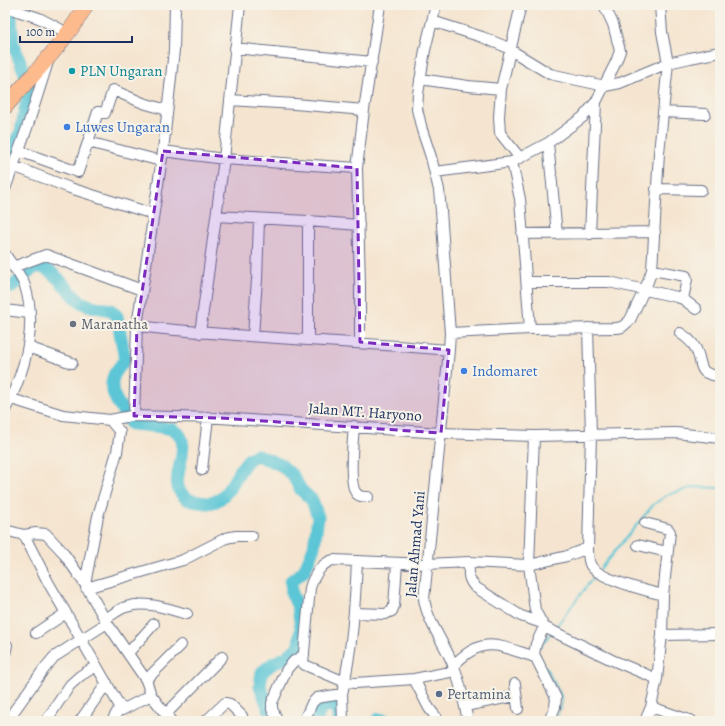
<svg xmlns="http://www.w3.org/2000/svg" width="725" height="726" font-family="Alegreya,serif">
<rect width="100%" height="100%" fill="#f7f3e8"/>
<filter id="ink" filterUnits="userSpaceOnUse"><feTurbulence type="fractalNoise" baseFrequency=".025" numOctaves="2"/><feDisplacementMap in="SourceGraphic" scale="8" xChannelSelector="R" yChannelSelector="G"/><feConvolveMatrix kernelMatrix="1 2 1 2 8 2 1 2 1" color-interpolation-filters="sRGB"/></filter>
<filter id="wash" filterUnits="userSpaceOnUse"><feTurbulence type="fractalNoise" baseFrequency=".012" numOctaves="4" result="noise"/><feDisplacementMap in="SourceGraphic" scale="16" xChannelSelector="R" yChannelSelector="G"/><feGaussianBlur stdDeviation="0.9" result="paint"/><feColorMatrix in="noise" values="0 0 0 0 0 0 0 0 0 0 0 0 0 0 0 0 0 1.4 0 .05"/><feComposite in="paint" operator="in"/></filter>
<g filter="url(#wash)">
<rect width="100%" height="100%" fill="#f5e5d0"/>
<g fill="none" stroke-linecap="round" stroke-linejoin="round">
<!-- stream -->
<path stroke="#5cc6d6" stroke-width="2" d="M600,569L654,504L667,495L694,487L720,488
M555,628L596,574
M540,647L551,633
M545,666L560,694L562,702L555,721"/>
<!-- river -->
<path stroke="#5cc6d6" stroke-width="13" d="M5,159L21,132L26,104L31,88L13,44L10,5
M5,287H12C19,282 30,267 38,267C52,266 70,294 81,302C90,307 102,308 111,310L117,316L125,359C122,364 117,369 114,375C106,392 123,410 131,424C139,425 169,427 174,430C196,442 168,478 181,493C186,500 191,501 199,502C202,502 205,503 208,503C228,503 236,471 249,459C251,458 254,456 257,455L281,465L293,476L301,490L312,500L318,517L314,547L304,571L291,581L292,594L298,607L301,628L299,646L287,657L272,664L262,672L260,686L273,719
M316,721L320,710L328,704L337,710L339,721
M378,721L379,719L389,721"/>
</g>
</g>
<g filter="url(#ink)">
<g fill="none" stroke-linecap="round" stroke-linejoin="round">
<defs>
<path id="minor" d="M436,5L425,50L418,94L417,109L422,130L431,157L439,190L441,211L450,333L449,350L424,599C428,624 445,643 454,667C461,684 464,703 468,721
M5,7L39,18L60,29
M432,21L482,37L504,46L550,74L605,86L620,83L668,63L690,58L720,52
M235,48L372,62
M420,79L468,86L501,89
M230,100L295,104L364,110
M663,112L705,114
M88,142L161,161
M548,143L557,234
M19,151L78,172L98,112L105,113L113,90L143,103L167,110
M163,151L224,159L357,168
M520,158L500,133L499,117L501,89L521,5
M13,166L70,188L153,214
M435,172L512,162
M5,189L28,125L48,62
M656,189L701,190
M216,216L308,221L359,225
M522,234L655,232
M590,234L596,102
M5,254C11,264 21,275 25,286C38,327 24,373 5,410
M13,267L46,255L142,290
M652,270L686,276L687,279L683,299
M527,282H609L677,297L683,299L696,309
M5,310L29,313
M137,326C241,338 345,341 449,350
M530,329L520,199L512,162L548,143L583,117L596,102L616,62L620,51L613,24L604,5
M200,333L224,159L240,5
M450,333L530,329L617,328L622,327L630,320L647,284L652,270L659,153L668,63L662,32L660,5
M680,333C686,337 692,341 696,349C704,366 696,374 720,376
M253,336L257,279L259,219
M308,339V221
M360,342V286L357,168L364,110L380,5
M28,347L72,363
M5,397L63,415L110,420L131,416L220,418L441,433L534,436L676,433L720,438
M134,416L137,326L163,151L174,50L175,5
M354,426C353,439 348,486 357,494C360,497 364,497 368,497
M534,436L529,565L535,610L537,614L544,627L612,660L657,679L651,707L645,721
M202,470L208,417
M645,523L668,529L670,532L663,595L662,635L657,679
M5,530L24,535L36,533L46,534L62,551L85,584L107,623L146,680L151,695L171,721
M24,535L48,582L122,710
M638,545L667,552
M588,548C588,553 588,561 591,566C599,579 647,591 663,595
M469,562C469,573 467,578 475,587L521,616L542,623
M85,584L98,516L117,452L120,432L110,420
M86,588L183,560L226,538L236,536H252
M354,613L385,614L392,611L394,606L397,563
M105,619C112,615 119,609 126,607C146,600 168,609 187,614
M544,627L536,644L534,654L556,698L555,707L549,721
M36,633L66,613
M662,635L720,634
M128,653L154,624
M5,654L7,645
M453,666C483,634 499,646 535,657
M455,671L414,679L355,683L345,682L305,665L303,663L310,588C313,577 321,563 333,560L426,564L469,562L529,565L567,556L588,548L591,434L588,328
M414,679L429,708L439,721
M146,680L181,645
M515,684L518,709
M342,694L343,721
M465,706L516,696
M651,707L692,721
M122,710L151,695
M166,714L222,657
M11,721L14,711L44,669L54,657L107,623
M46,721L70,685L80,676L96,666
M80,721L107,683
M112,721L120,707
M206,721L225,703L230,704L242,716L243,721
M278,721L272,709V703L287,669L294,661L304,655
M304,721L312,703L317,698L342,694C352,650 355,606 357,561"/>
<path id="highway" d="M5,107C33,74 65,43 86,5"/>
</defs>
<!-- minor casing -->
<use href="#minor" stroke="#676f86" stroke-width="12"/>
<!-- highway casing -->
<use href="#highway" stroke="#676f86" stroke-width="16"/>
<!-- minor -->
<use href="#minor" stroke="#fff" stroke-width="10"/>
<!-- highway -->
<use href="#highway" stroke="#fcba8d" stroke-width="15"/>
</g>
</g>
<!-- marked area -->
<path fill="#7b2cbf" fill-opacity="0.2" stroke="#7b2cbf" stroke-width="3" stroke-dasharray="8 5" stroke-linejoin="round" d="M163,151L357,168L360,342L449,350L441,433L220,418L134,416L137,326Z"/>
<!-- markers -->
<circle fill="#0f9aa8" stroke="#f7f3e8" stroke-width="1.5" cx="72" cy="71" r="4"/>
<g fill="#3f7fe0" stroke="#f7f3e8" stroke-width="1.5">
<circle cx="67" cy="127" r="4"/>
<circle cx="464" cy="371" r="4"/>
</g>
<circle fill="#6b7280" stroke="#f7f3e8" stroke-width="1.5" cx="73" cy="324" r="4"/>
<circle fill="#5c6f8a" stroke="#f7f3e8" stroke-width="1.5" cx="439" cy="694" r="4"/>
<g text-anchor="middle" stroke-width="4" stroke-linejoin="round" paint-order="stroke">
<!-- culture labels -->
<g font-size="15" fill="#0d838f" stroke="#f7f3e8" text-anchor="start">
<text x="80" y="76">PLN Ungaran</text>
</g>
<!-- shop labels -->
<g font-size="15" fill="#366cbe" stroke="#f7f3e8" text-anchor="start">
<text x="75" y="132">Luwes Ungaran</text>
<text x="472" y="376">Indomaret</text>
</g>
<!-- worship labels -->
<g font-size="15" fill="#5b616d" stroke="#f7f3e8" text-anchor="start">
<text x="81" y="329">Maranatha</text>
</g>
<!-- street labels -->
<g font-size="15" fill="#1b2f5e" stroke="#f7f3e8">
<text transform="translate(365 412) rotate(4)" y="5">Jalan MT. Haryono</text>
<text transform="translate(415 544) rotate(-85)" y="5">Jalan Ahmad Yani</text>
</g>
<!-- service labels -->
<g font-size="15" fill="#4e5e75" stroke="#f7f3e8" text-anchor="start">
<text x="447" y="699">Pertamina</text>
</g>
</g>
<!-- margin -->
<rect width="725" height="726" fill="none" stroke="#f7f3e8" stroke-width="20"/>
<!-- scale -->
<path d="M20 36v6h112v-6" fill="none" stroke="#1b2f5e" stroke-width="2"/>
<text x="26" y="36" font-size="12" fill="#1b2f5e" stroke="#f7f3e8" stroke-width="3" paint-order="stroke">100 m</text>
</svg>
